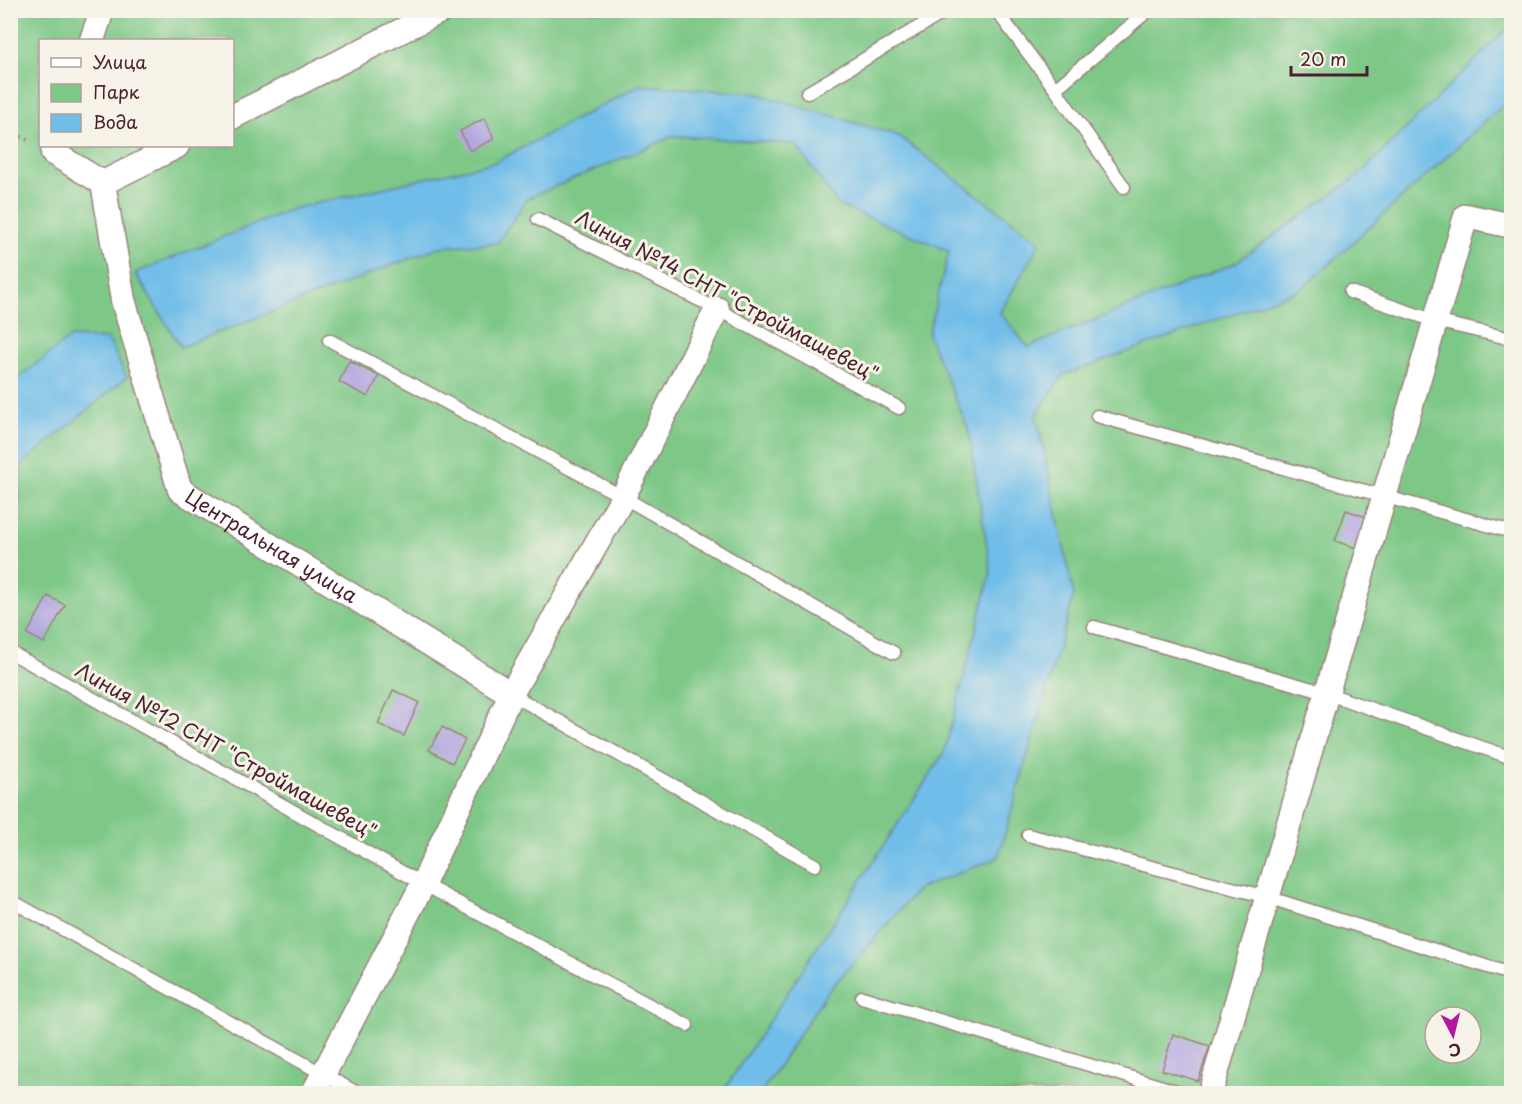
<svg xmlns="http://www.w3.org/2000/svg" width="1522" height="1104" font-family="'Playpen Sans',sans-serif">
<rect width="100%" height="100%" fill="#f7f3e8"/>
<filter id="ink" filterUnits="userSpaceOnUse"><feTurbulence type="fractalNoise" baseFrequency=".0167" numOctaves="2"/><feDisplacementMap in="SourceGraphic" scale="12" xChannelSelector="R" yChannelSelector="G"/><feConvolveMatrix kernelMatrix="1 2 1 2 8 2 1 2 1" color-interpolation-filters="sRGB"/></filter>
<filter id="wash" filterUnits="userSpaceOnUse"><feTurbulence type="fractalNoise" baseFrequency=".008" numOctaves="4" result="noise"/><feDisplacementMap in="SourceGraphic" scale="24" xChannelSelector="R" yChannelSelector="G"/><feGaussianBlur stdDeviation="1.35" result="paint"/><feColorMatrix in="noise" values="0 0 0 0 0 0 0 0 0 0 0 0 0 0 0 0 0 1.4 0 .05"/><feComposite in="paint" operator="in"/></filter>
<g filter="url(#wash)">
<rect width="100%" height="100%" fill="#ece7cc"/>
<!-- green -->
<path fill="#7dc887" stroke="#647459" stroke-width="1.5" fill-rule="evenodd" d="M11,11H1511V1093H11ZM40,40H232V146H40ZM1435,1017H1471V1053H1435Z"/>
<!-- water -->
<path fill="#6fbde9" stroke="#5c6e8a" stroke-width="1.5" d="M1511,25V98L1302,289L1063,375L1036,415L1074,595L998,858L918,889L825,995L761,1093H722L944,753L991,572L968,428L928,335L949,251L838,205L795,144L674,136L528,198L497,243L439,247L181,347L135,273L292,209L495,162L640,85L754,93L897,135L1040,242L1000,313L1028,347L1235,263L1358,176Z
M71,337L108,339L127,377L20,466L16,574L11,579V383Z"/>
<g id="blocks">
<!-- building -->
<path fill="#afa1df" d="M485,118L494,139L470,151L460,131Z
M349,361L379,376L368,397L339,382Z
M1346,510L1372,519L1362,550L1335,541Z
M48,596L65,605L44,643L27,634Z
M393,690L419,702L404,736L378,724Z
M442,727L465,740L452,763L429,750Z
M1173,1034L1210,1046L1198,1081L1162,1070Z"/>
</g>
</g>
<g filter="url(#ink)">
<use href="#blocks" fill-opacity="0" stroke="#9b837c" stroke-width="1.5"/>
<g fill="none" stroke-linecap="round" stroke-linejoin="round">
<defs>
<path id="service" d="M996,10L1055,89L1124,187
M1055,89L1149,10
M807,93L948,10
M538,219L717,309L899,408
M1350,292L1435,321L1512,339
M329,340L623,497L894,653
M1097,416L1512,532
M1094,627L1326,693L1512,758
M10,652L423,884L687,1025
M511,694L815,865
M1028,835L1267,897L1504,972
M10,900L359,1094
M862,997L1186,1094"/>
<g id="minor">
<path d="M92,40L102,10"/>
<path d="M232,117L442,10"/>
<path d="M56,146L53,153L103,183"/>
<path id="s1" d="M177,146L103,183L123,300L180,490L511,694"/>
<path d="M313,1094L423,884L511,694L623,497L717,309"/>
<path d="M1210,1094L1466,216L1512,226"/>
</g>
</defs>
<!-- service casing -->
<use href="#service" stroke="#9b837c" stroke-width="15"/>
<!-- minor casing -->
<use href="#minor" stroke="#9b837c" stroke-width="27"/>
<!-- path -->
<path stroke="#9b837c" stroke-width="4" stroke-dasharray="1.5 4.5" stroke-linecap="butt" d="M10,131L31,142"/>
<!-- service -->
<use href="#service" stroke="#fff" stroke-width="12"/>
<!-- minor -->
<use href="#minor" stroke="#fff" stroke-width="24"/>
</g>
</g>
<g text-anchor="middle" stroke-width="6" stroke-linejoin="round" paint-order="stroke">
<!-- street labels -->
<g font-size="20" fill="#4a1f2b" stroke="#f7f3e8">
<text transform="translate(727 296) rotate(28)" y="7">Линия №14 СНТ "Строймашевец"</text>
<text dy="7" stroke="none"><textPath href="#s1" startOffset="507">Центральная улица</textPath></text>
<text transform="translate(226 751) rotate(29)" y="7">Линия №12 СНТ "Строймашевец"</text>
</g>
</g>
<!-- margin -->
<rect width="1522" height="1104" fill="none" stroke="#f7f3e8" stroke-width="36"/>
<!-- legend -->
<rect x="39" y="39" width="195" height="108" fill="#f7f3e8" stroke="#b29e9c" stroke-width="1.5"/>
<rect x="51" y="58" width="30" height="9" fill="#ffffff" stroke="#b29e9c" stroke-width="1.5"/>
<text x="93" y="69" font-size="18" fill="#4a1f2b">Улица</text>
<rect x="51" y="84" width="30" height="18" fill="#7dc887" stroke="#b29e9c" stroke-width="1.5"/>
<text x="93" y="99" font-size="18" fill="#4a1f2b">Парк</text>
<rect x="51" y="114" width="30" height="18" fill="#6fbde9" stroke="#b29e9c" stroke-width="1.5"/>
<text x="93" y="129" font-size="18" fill="#4a1f2b">Вода</text>
<!-- north arrow -->
<g transform="translate(1453 1035) rotate(173)"><circle r="28" fill="#f7f3e8" stroke="#b29e9c" stroke-width="1.5"/>
<path d="M0-4.5L10 22L0 15L-10 22Z" fill="#b5179e"/>
<text y="-9" font-size="16" font-weight="bold" text-anchor="middle" fill="#4a1f2b">С</text>
</g>
<!-- scale -->
<path d="M1291 66v9h76v-9" fill="none" stroke="#4a1f2b" stroke-width="3"/>
<text x="1300" y="66" font-size="18" fill="#4a1f2b" stroke="#f7f3e8" stroke-width="4.5" paint-order="stroke">20 m</text>
</svg>
